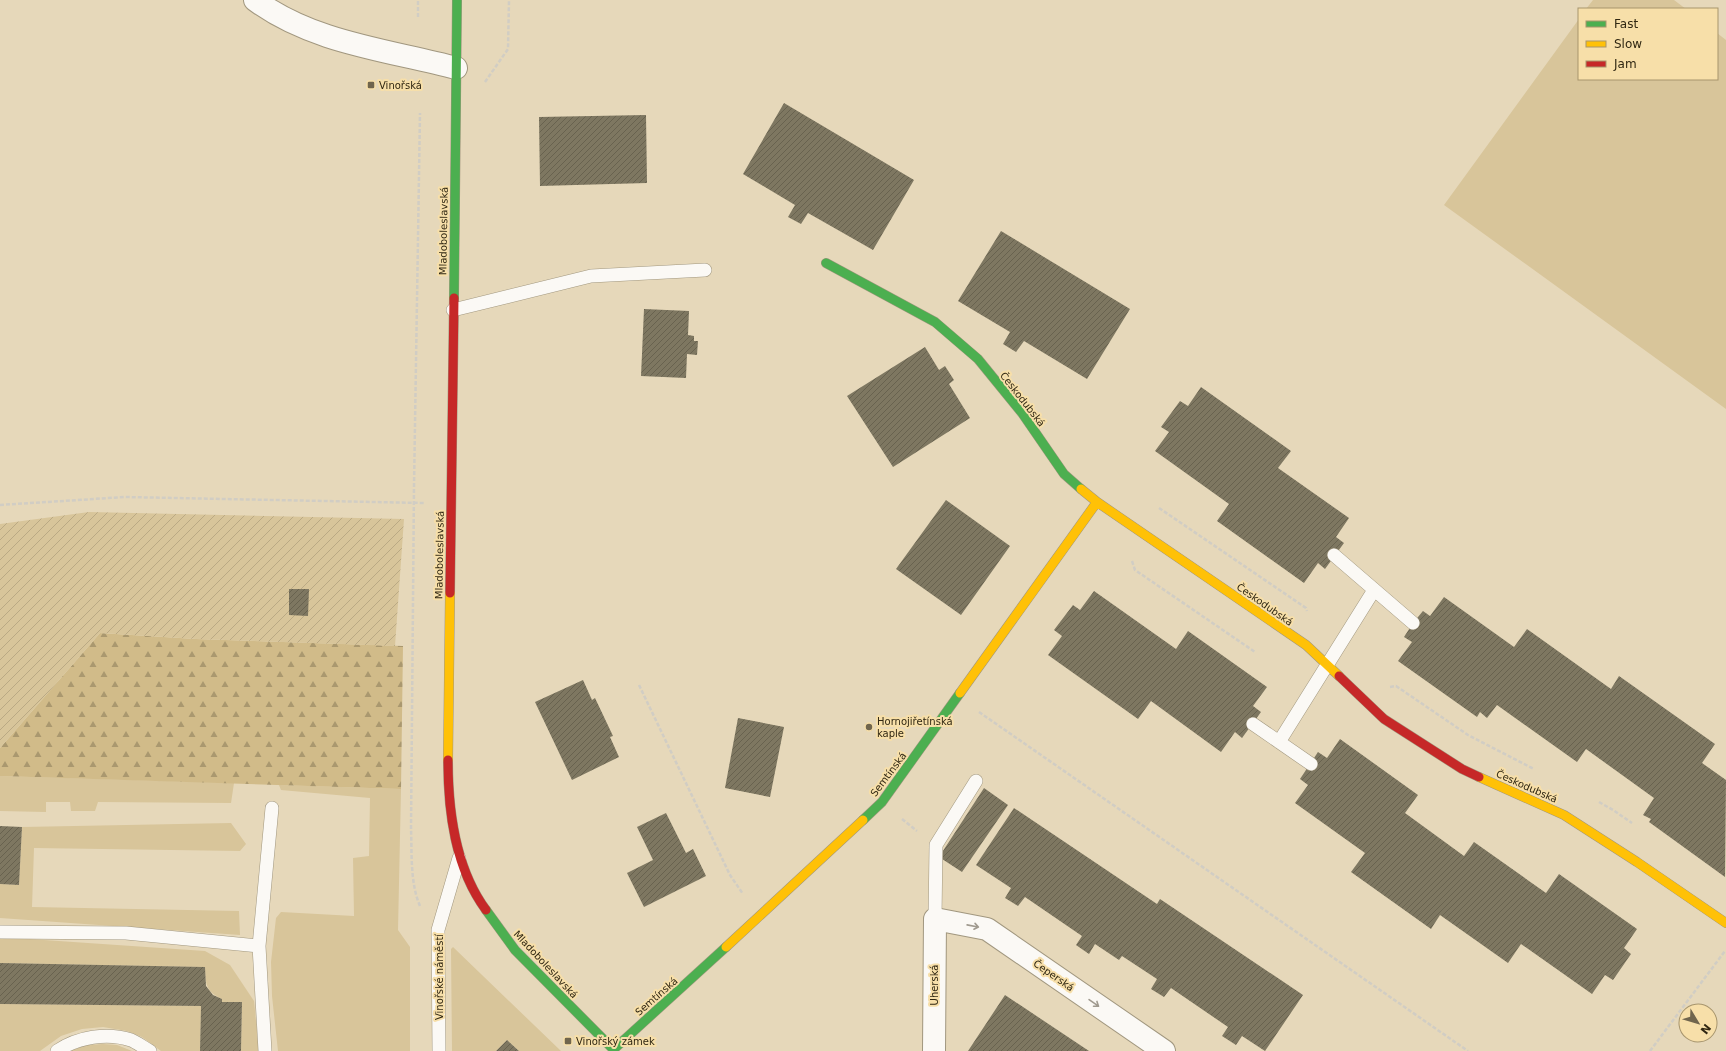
<svg xmlns="http://www.w3.org/2000/svg" width="1726" height="1051" font-family="'DejaVu Sans',sans-serif">
<defs>
<pattern id="forest-firs" width="22" height="20" patternUnits="userSpaceOnUse"><rect width="22" height="20" fill="#d1bb89"/><path d="M5 1l3.5 6h-7zM16 11l3.5 6h-7z" fill="#aa986f"/></pattern>
<pattern id="garden-furrows" width="10" height="10" patternUnits="userSpaceOnUse"><rect width="10" height="10" fill="#d8c59a"/><path d="M-1 1l2-2M0 10L10 0M9 11l2-2" fill="none" stroke="#baa984"/></pattern>
<pattern id="building-hatch" width="6" height="6" patternUnits="userSpaceOnUse"><rect width="6" height="6" fill="#7e7761"/><path d="M-1 1l2-2M0 6l6-6M5 7l2-2" fill="none" stroke="#68624f"/></pattern>
</defs>
<rect width="100%" height="100%" fill="#e6d8ba"/>
<!-- grass -->
<path fill="#d8c59a" d="M1593,0H1674L1686,9H1586Z
M1579,19V79H1717V33L1726,40V409L1444,205Z
M0,776L234,783L231,803L98,802L95,811H71L70,802H46V812L0,811Z
M279,785L401,789L398,930L410,947V1051H278L272,996L271,962L276,918L281,912L354,916L353,858L369,856L370,798L281,790Z
M231,823L246,844L240,851L34,848L32,907L239,911L240,935L0,918V884L19,885L22,827Z
M0,937L205,951L230,965L254,1001L259,1051H241L242,1002H222V999C205,991 206,984 205,967L0,963Z
M453,947L561,1051H519L507,1040L496,1051H452L451,949Z
M0,1004L201,1006L200,1051H161L142,1037L127,1031L103,1027L82,1029L61,1036L40,1051H0Z
M103,1044L117,1045L132,1051H69L88,1045Z"/>
<!-- forest -->
<path fill="url(#forest-firs)" d="M100,633L196,639L403,646L401,789L0,776V748Z"/>
<!-- garden -->
<path fill="url(#garden-furrows)" d="M89,512L404,519L395,646L196,639L100,633L0,748V524Z"/>
<!-- building -->
<path fill="url(#building-hatch)" d="M784,103L914,180L873,250L808,213L801,224L788,217L795,205L743,174Z
M646,115L647,183L540,186L539,117Z
M1001,231L1130,309L1087,379L1024,341L1016,352L1003,344L1010,332L958,301Z
M644,309L689,311L688,335L694,336V341H698L697,355L687,354L686,378L641,376Z
M925,347L939,370L945,366L954,380L949,384L970,418L893,467L847,396Z
M1201,387L1291,451L1278,468L1349,518L1336,537L1344,543L1325,569L1318,563L1304,583L1217,521L1229,504L1155,451L1169,432L1161,427L1180,401L1188,406Z
M946,500L1010,546L961,615L896,569Z
M289,589H309L308,616L289,615Z
M1094,591L1176,649L1188,631L1267,687L1253,706L1261,712L1242,738L1235,732L1221,752L1151,701L1138,719L1048,655L1062,636L1054,630L1073,605L1080,610Z
M1444,597L1514,647L1527,629L1611,689L1619,676L1715,744L1702,763L1726,780L1725,877L1649,822L1651,819L1643,815L1654,798L1586,749L1577,762L1497,705L1487,718L1480,712L1477,717L1398,661L1412,642L1404,637L1413,623L1423,611L1430,616Z
M583,680L592,700L595,698L613,736L610,737L619,757L572,780L535,702Z
M738,718L784,727L770,797L725,788Z
M1340,739L1418,795L1405,813L1464,856L1474,842L1546,893L1559,874L1637,929L1624,948L1631,954L1613,980L1605,975L1592,994L1521,944L1508,963L1440,915L1431,929L1351,872L1365,853L1295,803L1308,785L1300,779L1318,752L1327,758Z
M984,788L1008,805L962,872L939,857Z
M1014,808L1157,904L1160,899L1303,995L1265,1051L1242,1036L1236,1045L1222,1036L1228,1027L1171,988L1164,997L1151,989L1157,979L1122,956L1119,960L1095,944L1089,954L1076,945L1082,936L1025,897L1018,906L1005,898L1011,888L976,865Z
M666,813L686,853L693,849L706,876L644,907L627,873L653,860L637,827Z
M0,826L22,827L19,885L0,884Z
M0,963L205,967L206,986L213,995L222,999V1002H242L241,1051H200L201,1006L0,1004Z
M1005,995L1089,1051H968Z
M507,1040L519,1051H496Z"/>
<g fill="none" stroke-linecap="round" stroke-linejoin="round">
<defs>
<path id="lane" d="M453,310L591,276L705,270
M1334,555L1413,623
M1253,724L1311,764
M1279,742L1374,590
M935,919L936,845L976,781
M0,932L126,933L259,946L265,1051
M259,946L272,808
M57,1051C78,1037 107,1032 131,1040C138,1043 144,1048 150,1051
M439,1051L438,930L459,858"/>
<path id="street" d="M255,0C313,43 388,50 456,68
M934,1051L935,919L987,929L1164,1051"/>
<path id="fast" d="M826,263L935,322L978,359L1022,413L1064,474L1081,489
M454,298L457,0
M863,820L882,802L960,693
M486,910L515,950L615,1051
M614,1049L726,947"/>
<path id="slow" d="M1081,489L1097,502L1306,645L1339,676
M960,693L1097,502
M448,760L450,593
M1479,777L1564,815L1637,862L1726,923
M726,947L863,820"/>
<path id="jam" d="M450,593L454,298
M1339,676L1384,719L1462,769L1479,777
M448,760C448,812 455,868 486,910"/>
</defs>
<!-- lane casing -->
<use href="#lane" stroke="#a1977f" stroke-width="14"/>
<!-- street casing -->
<use href="#street" stroke="#a1977f" stroke-width="24"/>
<!-- fast casing -->
<use href="#fast" stroke="#a1977f" stroke-width="10"/>
<!-- slow casing -->
<use href="#slow" stroke="#a1977f" stroke-width="10"/>
<!-- jam casing -->
<use href="#jam" stroke="#a1977f" stroke-width="10"/>
<!-- path -->
<path stroke="#d1cdc4" stroke-width="2.5" stroke-dasharray="4 2" stroke-linecap="butt" d="M418,17V0
M485,82L508,49L509,0
M0,505L125,497L424,503
M1159,508L1306,608L1307,611
M1132,561L1135,570L1255,652
M639,685L730,875L743,894
M1390,687L1396,686L1468,735L1534,769
M979,712L1468,1051
M1599,802L1613,810L1632,823
M902,819L917,831
M420,906C410,883 412,853 411,829L414,487L420,113
M1650,1051L1725,951"/>
<!-- lane -->
<use href="#lane" stroke="#fbf9f5" stroke-width="13"/>
<!-- street -->
<use href="#street" stroke="#fbf9f5" stroke-width="22"/>
<!-- fast -->
<use href="#fast" stroke="#4caf50" stroke-width="9"/>
<!-- slow -->
<use href="#slow" stroke="#ffc107" stroke-width="9"/>
<!-- jam -->
<use href="#jam" stroke="#c62828" stroke-width="9"/>
</g>
<!-- one-way arrows -->
<defs><path id="oneway-shaft" d="M-6 0H5M1.5-3L5.5 0L1.5 3" fill="none" stroke-width="1.6" stroke-linecap="round" stroke-linejoin="round"/></defs>
<g stroke="#a09a8f">
<use href="#oneway-shaft" transform="translate(973 926) rotate(11)"/>
<use href="#oneway-shaft" transform="translate(1094 1003) rotate(35)"/>
</g>
<!-- markers -->
<g fill="#70654d" stroke="#f7dfa9" stroke-width="1.5">
<rect x="367" y="81" width="8" height="8" rx="2"/>
<circle cx="869" cy="727" r="4"/>
<rect x="564" y="1037" width="8" height="8" rx="2"/>
</g>
<g text-anchor="middle" stroke-width="4" stroke-linejoin="round" paint-order="stroke">
<!-- poi labels -->
<g font-size="10" fill="#302712" stroke="#f7dfa9" text-anchor="start">
<text x="379" y="89">Vinořská</text>
<text x="877" y="725">Hornojiřetínská<tspan x="877" dy="12">kaple</tspan></text>
<text x="576" y="1045">Vinořský zámek</text>
</g>
<!-- street labels -->
<g font-size="10" fill="#302712" stroke="#f7dfa9">
<text transform="translate(443 231) rotate(-89)" y="4">Mladoboleslavská</text>
<text transform="translate(1023 399) rotate(52)" y="4">Českodubská</text>
<text transform="translate(439 555) rotate(-89)" y="4">Mladoboleslavská</text>
<text transform="translate(1265 604) rotate(35)" y="4">Českodubská</text>
<text transform="translate(888 774) rotate(-53)" y="4">Semtínská</text>
<text transform="translate(1527 786) rotate(24)" y="4">Českodubská</text>
<text transform="translate(546 964) rotate(47)" y="4">Mladoboleslavská</text>
<text transform="translate(1054 975) rotate(35)" y="4">Čeperská</text>
<text transform="translate(439 977) rotate(-90)" y="4">Vinořské náměstí</text>
<text transform="translate(934 985) rotate(-90)" y="4">Uherská</text>
<text transform="translate(656 996) rotate(-41)" y="4">Semtínská</text>
</g>
</g>
<!-- legend -->
<rect x="1578" y="8" width="140" height="72" fill="#f7dfa9" stroke="#a7956d"/>
<rect x="1586" y="21" width="20" height="6" fill="#4caf50" stroke="#a7956d"/>
<text x="1614" y="28" font-size="12" fill="#302712">Fast</text>
<rect x="1586" y="41" width="20" height="6" fill="#ffc107" stroke="#a7956d"/>
<text x="1614" y="48" font-size="12" fill="#302712">Slow</text>
<rect x="1586" y="61" width="20" height="6" fill="#c62828" stroke="#a7956d"/>
<text x="1614" y="68" font-size="12" fill="#302712">Jam</text>
<!-- north arrow -->
<g transform="translate(1698 1023) rotate(128)"><circle r="19" fill="#f7dfa9" stroke="#a7956d"/>
<path d="M0-3L7 15L0 10L-7 15Z" fill="#70654d"/>
<text y="-6" font-size="11" font-weight="bold" text-anchor="middle" fill="#302712">N</text>
</g>
</svg>
